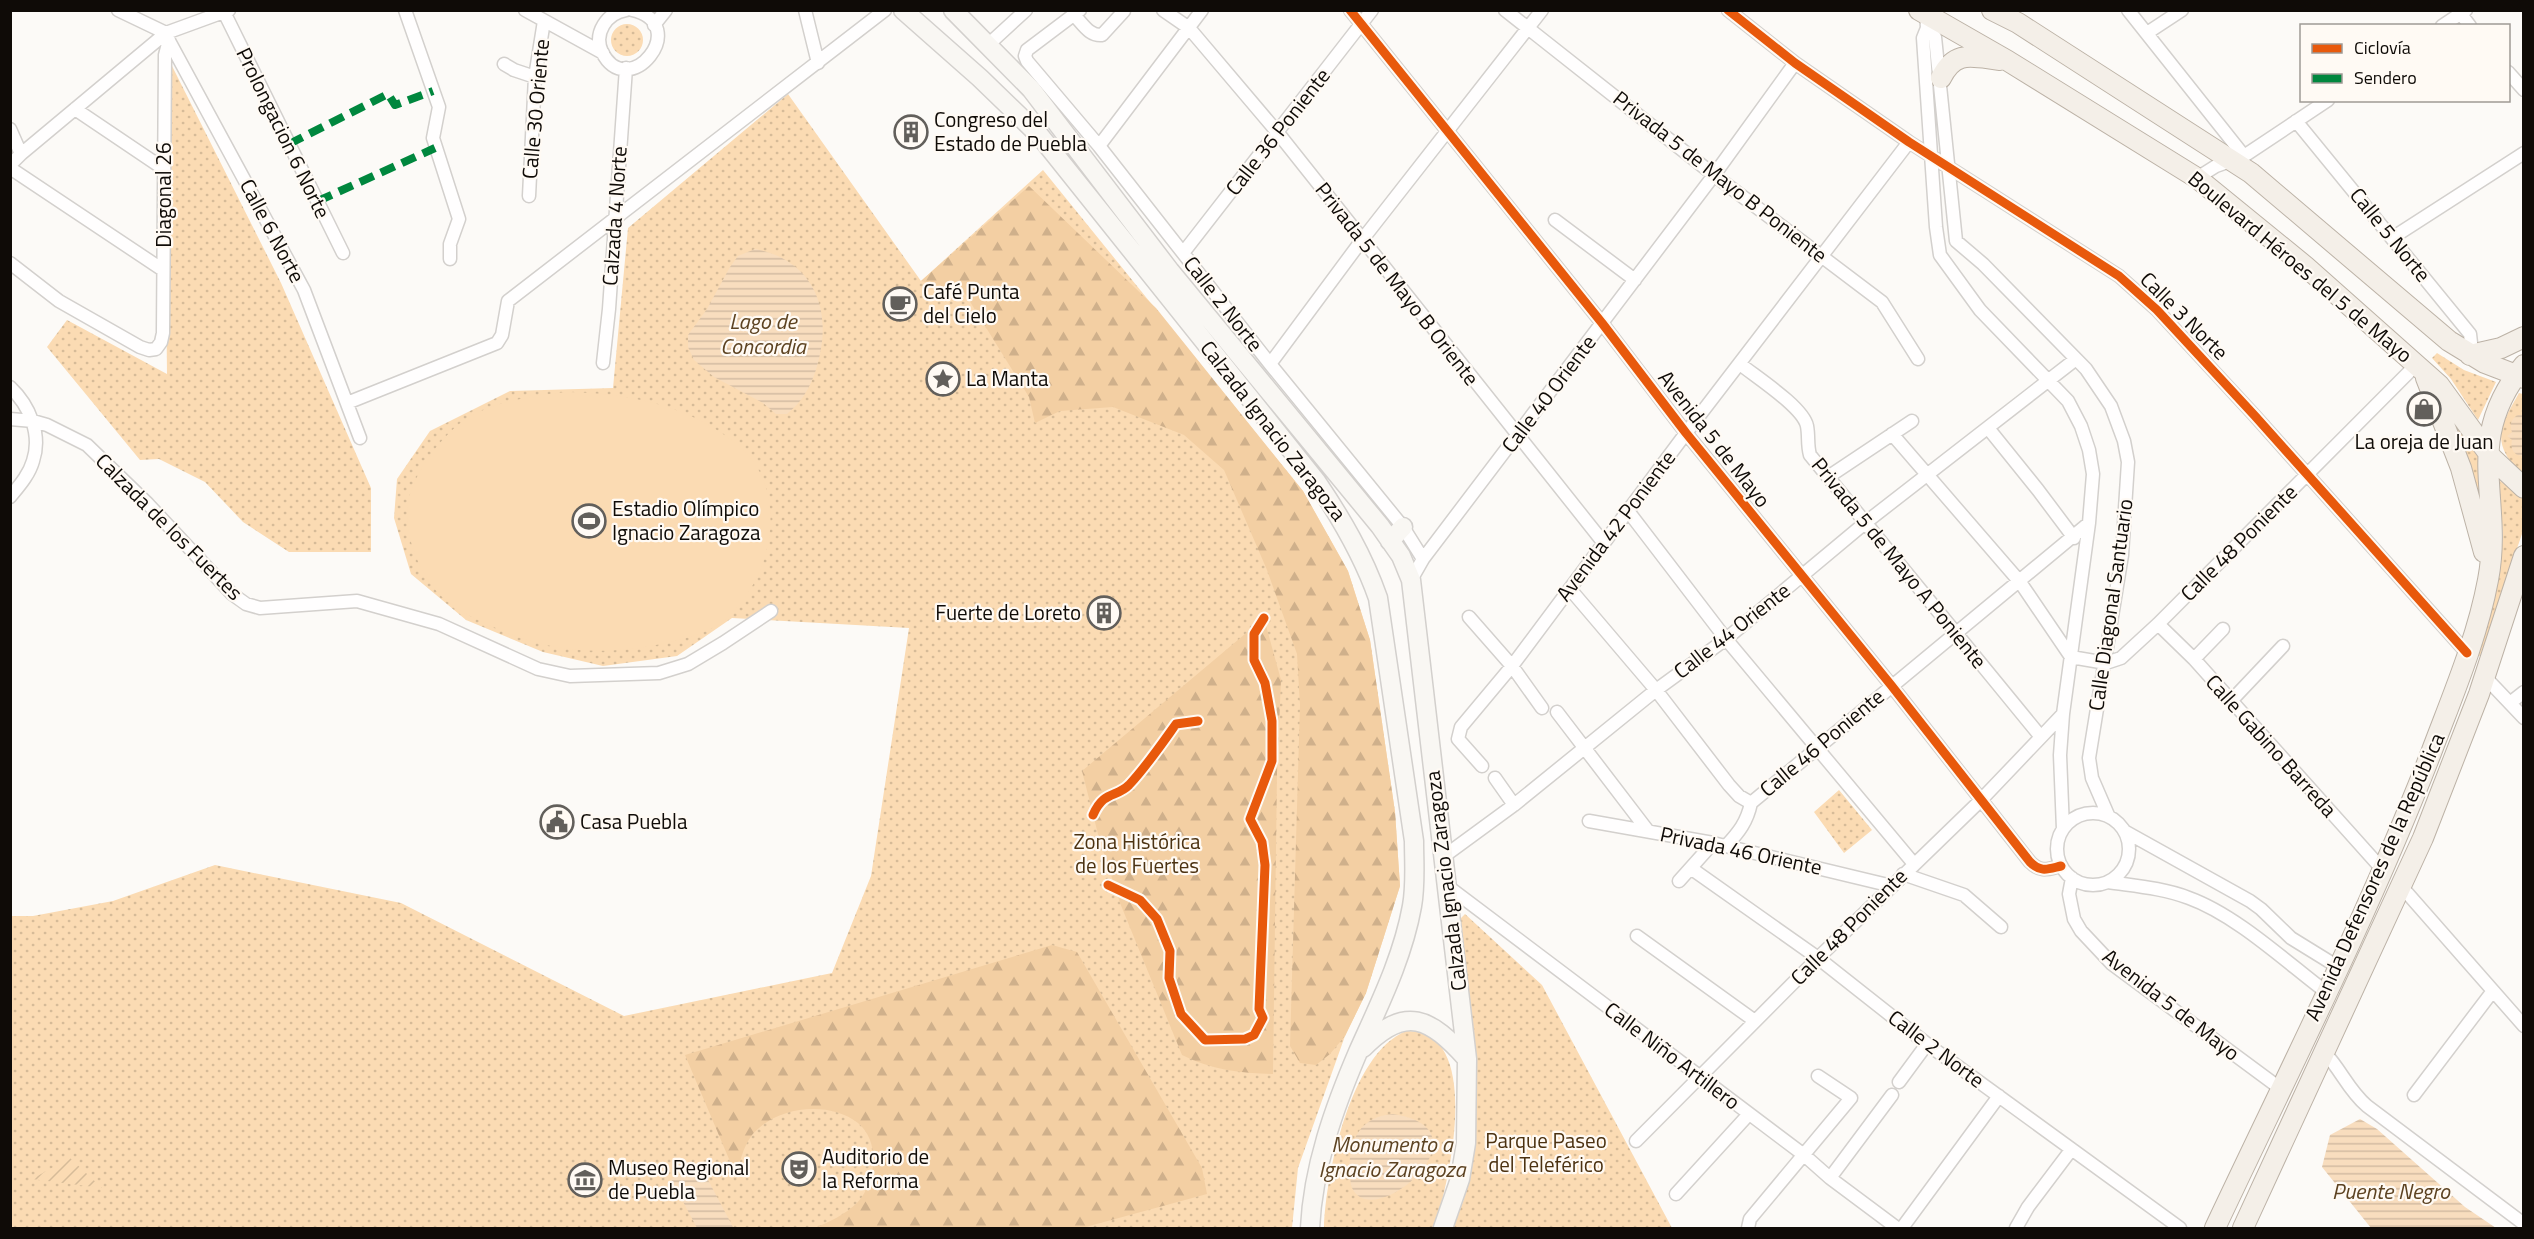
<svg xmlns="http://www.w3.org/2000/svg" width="2534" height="1239" font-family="'Titillium Web',sans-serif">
<defs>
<pattern id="grass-dots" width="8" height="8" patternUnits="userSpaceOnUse" patternTransform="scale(1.5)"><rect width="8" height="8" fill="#fbdbb3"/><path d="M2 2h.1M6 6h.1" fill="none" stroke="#d6bb98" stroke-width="1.8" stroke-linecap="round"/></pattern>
<pattern id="forest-firs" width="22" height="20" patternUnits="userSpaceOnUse" patternTransform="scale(1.5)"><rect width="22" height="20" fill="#f3cfa3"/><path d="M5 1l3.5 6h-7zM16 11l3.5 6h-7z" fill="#cfb08b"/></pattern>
<pattern id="garden-furrows" width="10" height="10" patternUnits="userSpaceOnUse" patternTransform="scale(1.5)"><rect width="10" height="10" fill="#fbdbb3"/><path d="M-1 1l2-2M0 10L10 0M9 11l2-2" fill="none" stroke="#d6bb98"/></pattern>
<pattern id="water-rules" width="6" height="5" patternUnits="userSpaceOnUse" patternTransform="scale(1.5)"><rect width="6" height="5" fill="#f8ddbe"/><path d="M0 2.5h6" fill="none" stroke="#d3bca2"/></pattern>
</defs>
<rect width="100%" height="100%" fill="#fcfaf7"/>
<!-- grass -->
<path fill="url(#grass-dots)" d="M611 40a16 16 0 1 1 32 0a16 16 0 1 1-32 0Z
M171,64L281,283L371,488V552H289L243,522L205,482L159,459L140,460L47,347L67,320L167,374L165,171Z
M788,94L921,281L1043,170L1303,491L1348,571L1370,640L1395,812L1400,886L1366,993L1345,1036L1298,1168L1292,1228H11V916H33L113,901L215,865L401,903L624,1016L832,973L871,876L909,628L732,618L677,656L603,666L543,652L466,620L411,574L394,518L397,479L430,431L510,391L613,388L628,228Z
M2437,353L2464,370L2496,382L2478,420L2451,379L2432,358Z
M2519,393L2523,394V477C2492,443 2497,431 2519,393Z
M2446,399L2479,453L2485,532Z
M2499,480L2523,499V531L2480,656L2474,655L2499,575L2503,536Z
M1839,790L1872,830L1844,853L1814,812Z
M1465,914L1542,985L1672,1228H1453L1464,1199L1474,1118L1458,921Z
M1406,1031C1485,1028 1449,1185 1434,1228H1324C1326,1174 1350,1054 1406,1031Z"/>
<!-- forest -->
<path fill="url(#forest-firs)" d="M1029,186L1156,308L1303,491L1348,571L1370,640L1395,812L1400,886L1366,993L1345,1036L1330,1054L1316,1065L1300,1063L1290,1046L1300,705L1297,654L1267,570L1224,470L1184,435L1113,407L1060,411L1035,423L1029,397L964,292L921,281Z
M1264,618L1281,680L1277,773L1273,1074C1241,1073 1211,1070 1182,1055L1120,903L1099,838L1082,771Z
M1052,945L1077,952L1202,1168L1207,1194L1082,1228H814C830,1222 844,1215 857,1203C876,1183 881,1142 858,1123C829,1100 776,1106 752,1135C743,1147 739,1163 737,1178L685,1055Z"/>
<!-- garden -->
<path fill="url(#garden-furrows)" d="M70,1158L102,1188L32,1179Z"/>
<!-- pitch -->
<path fill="#fbdbb3" d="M566,392C627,393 691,405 739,446C791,490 773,578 726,619C711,632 685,639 666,643C602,657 546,653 487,624C471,617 453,608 440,595C421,575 407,542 407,514C406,482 440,436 466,419C495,401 532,396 566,392Z"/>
<!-- water -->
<path fill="url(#water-rules)" d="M755,249C809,259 831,303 820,354C815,378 806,399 787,414H776L763,403L714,377L694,360L688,347V335L707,309L730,267L738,256Z
M2518,415H2523V456C2514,456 2510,449 2512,440L2507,436L2512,432C2509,425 2511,419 2518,415Z
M1393,1114C1497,1129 1368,1239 1351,1185C1346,1151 1353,1117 1393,1114Z
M2360,1119L2377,1129L2465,1207L2496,1228H2371L2322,1167L2330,1135Z
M699,1163L733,1227L730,1228H697L671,1179Z"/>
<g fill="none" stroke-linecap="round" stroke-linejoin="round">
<defs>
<path id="street" d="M118,10L166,33
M405,10L439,107L433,138L459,219L450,244V259
M525,10L603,53
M626,10C607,13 593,33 602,52C628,104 694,24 632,10
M805,10L818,63
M1080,10L1027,50L1025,56L1027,61L1099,146L1270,364L1403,527L1423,559
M1163,10L1189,28L1278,133L1603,542
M1350,10L1602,323L1686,433L1891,685L2030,862C2041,873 2048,869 2061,866
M1505,10L1714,175L1882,302L1918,359
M1728,10L1795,63L1909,142L2119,276L2157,310L2255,416L2467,653
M2128,10L2244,156
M2458,10L2470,26
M224,12L343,253
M1926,12L1927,28L1923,38L1936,227L1940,255L1980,310L2068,401L2081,426L2089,450L2093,474L2089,523L2063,714L2060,755L2063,829
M1074,15C1083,24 1089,36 1102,35L1124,11
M654,25L666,10
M2442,26L2466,10
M1927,28L1935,37L1956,241L1983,264L2086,369L2111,406L2124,441L2128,462L2122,555L2089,758L2092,778L2108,815
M2147,33L2182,10
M167,37L304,290L360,438
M989,44L1026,10
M504,64L514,70L535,77
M2508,72L2524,90
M75,109L164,169
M2296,121L2470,334L2471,343L2467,353
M10,129L21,154
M1099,146L1202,10
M10,165L21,154L166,33L229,10
M10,168L163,270
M2197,178L2216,166L2244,156L2328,100
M529,196L535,77L544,21
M1555,220L1635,280
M2392,238L2524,153
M1183,253L1372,10
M10,263L59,301L140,347L149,350L156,349L161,342L163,333L165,55L169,40
M603,363L609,309L626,68
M1270,364L1362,240L1542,10
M1740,364C1756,377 1803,407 1807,426C1809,436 1807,445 1810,455L2041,737
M10,387C29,405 42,434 33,461C29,475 19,486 10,497
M347,403L497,343L502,335L508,301L885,10
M10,419L33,421L47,425L87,445L148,504L232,594L246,604L260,608L357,601L439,624L538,669L570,676L659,673L688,664L723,643L771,611
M1988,428L2038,490L2074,538
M1892,434L2020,582L2071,657L2106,663L2121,658L2158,624L2416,365
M1828,477L1912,421
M1628,511L1726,639L1914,864
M1411,580L1423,559L1714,175L1795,63
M1570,589L1656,690L1729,785L1739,796L1751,803
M1469,617L1512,666L1542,708
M2158,624L2194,659L2382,869
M2194,659L2223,629
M2484,676L2524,718
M2231,701L2283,646
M2510,703L2524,692
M1557,712L1648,831
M1482,766L1458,739L1461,727L1512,666L1686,433L1909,142
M1495,778L1514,805
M1751,803L2089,523
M2057 849a36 36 0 1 1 72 0a36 36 0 1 1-72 0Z
M1589,821L1713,843L1892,886
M2126,832L2250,901L2261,909L2291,938L2338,967
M1726,846C1739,832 1747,822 1751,803
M1443,857L1514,805L1656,690L1726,639L1865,523L2076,359
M1692,869L1818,958L1927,1044L2180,1228
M1903,874L1964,895L2001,927
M2072,878L2069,894L2074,919L2081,931L2112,964L2281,1089
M1679,881L1713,843
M2108,882C2135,886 2163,888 2189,898C2236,915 2285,961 2326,992
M1446,885L1804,1155L1830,1178L1897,1228
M2401,886L2524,1026
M1637,936L1755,1021
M2325,1053C2341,1070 2349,1091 2367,1106L2524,1224
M1899,1082L1927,1044
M2414,1095L2492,992
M1636,1141L1818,958L1980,801L2063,714
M1830,1178L1892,1095
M1676,1194L1749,1114
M1748,1228L1750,1219L1851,1098L1818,1076
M1902,1228L1999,1096
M2016,1228L2028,1207L2071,1150"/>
<path id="secondary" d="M903,10L980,78L1040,136L1316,481C1341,518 1363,555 1378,598L1414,841C1414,863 1416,884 1412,906C1403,957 1379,1005 1358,1052C1334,1108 1313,1167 1310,1228
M953,10L1031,89L1170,271L1380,526L1401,556L1411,580L1467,1059L1466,1143L1460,1179L1443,1228
M1390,541L1403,527
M1363,1048C1406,1004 1430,1018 1467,1059"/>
<path id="primary" d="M1919,10L2008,61L2197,178L2305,266L2439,385L2492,458L2524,488
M1992,10L2018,23L2251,173L2449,341L2485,363L2524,378
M1941,78C1955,49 1973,57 2000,60
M2470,355L2501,348L2524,337
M2426,378L2461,468L2484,552
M2215,1228C2289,1071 2368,915 2431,753C2452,697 2477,639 2488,580C2504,497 2461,442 2524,365
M2243,1228L2423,838L2479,694L2524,556"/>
</defs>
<!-- street casing -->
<use href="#street" stroke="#d3d0cd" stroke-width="15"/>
<!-- secondary casing -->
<use href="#secondary" stroke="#d3d0cd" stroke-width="21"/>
<!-- primary casing -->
<use href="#primary" stroke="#bcb2a6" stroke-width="22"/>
<!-- street -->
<use href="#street" stroke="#fffefe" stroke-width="12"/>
<!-- secondary -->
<use href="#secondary" stroke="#f9f7f3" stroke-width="18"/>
<!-- primary -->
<use href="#primary" stroke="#f4efe8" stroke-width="20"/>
<!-- quiet -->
<path stroke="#00873e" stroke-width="8" stroke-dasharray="15 8" stroke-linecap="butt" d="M289,144L388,94L395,105L433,91
M318,201L435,148"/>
<defs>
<path id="cycleway" d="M1350,10L1602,323L1686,433L1891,685L2030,862C2041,873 2048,869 2061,866
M1728,10L1795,63L1909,142L2119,276L2157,310L2255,416L2467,653
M1093,815C1104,790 1116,798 1129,785C1146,767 1161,745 1176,724L1198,721
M1108,885L1140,900L1157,919L1170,951L1169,978L1181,1014L1205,1040L1245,1039L1254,1035L1263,1018L1259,1009L1265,865L1262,842L1250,819L1272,761V721L1265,683L1254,660V634L1264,618"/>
</defs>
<!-- cycleway casing -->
<use href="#cycleway" stroke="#fffaf4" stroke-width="13"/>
<!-- cycleway -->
<use href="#cycleway" stroke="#e8590c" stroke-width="9"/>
</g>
<!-- icons -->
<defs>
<symbol id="building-ring" viewBox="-11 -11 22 22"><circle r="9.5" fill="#fffaf4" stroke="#625f5b" stroke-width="1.5"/><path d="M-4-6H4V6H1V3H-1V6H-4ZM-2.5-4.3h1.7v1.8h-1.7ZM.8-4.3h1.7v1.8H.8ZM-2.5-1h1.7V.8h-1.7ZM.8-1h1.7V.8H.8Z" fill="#625f5b"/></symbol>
<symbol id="cafe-ring" viewBox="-11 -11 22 22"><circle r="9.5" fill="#fffaf4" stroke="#625f5b" stroke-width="1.5"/><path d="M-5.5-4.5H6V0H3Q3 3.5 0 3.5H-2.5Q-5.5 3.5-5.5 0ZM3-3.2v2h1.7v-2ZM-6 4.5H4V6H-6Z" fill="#625f5b"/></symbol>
<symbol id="sight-ring" viewBox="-11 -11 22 22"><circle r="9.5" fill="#fffaf4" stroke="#625f5b" stroke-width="1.5"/><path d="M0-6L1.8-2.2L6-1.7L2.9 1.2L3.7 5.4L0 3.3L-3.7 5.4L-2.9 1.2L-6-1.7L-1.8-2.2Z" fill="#625f5b"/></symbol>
<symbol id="shop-ring" viewBox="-11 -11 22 22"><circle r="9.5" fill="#fffaf4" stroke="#625f5b" stroke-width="1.5"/><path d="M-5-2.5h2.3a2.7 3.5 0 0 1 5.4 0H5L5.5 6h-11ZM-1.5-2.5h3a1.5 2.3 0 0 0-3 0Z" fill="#625f5b"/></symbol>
<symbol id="stadium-ring" viewBox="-11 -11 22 22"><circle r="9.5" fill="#fffaf4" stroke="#625f5b" stroke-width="1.5"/><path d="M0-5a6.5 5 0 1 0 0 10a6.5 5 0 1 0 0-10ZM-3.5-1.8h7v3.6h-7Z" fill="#625f5b"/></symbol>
<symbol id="civic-ring" viewBox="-11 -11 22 22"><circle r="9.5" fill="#fffaf4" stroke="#625f5b" stroke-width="1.5"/><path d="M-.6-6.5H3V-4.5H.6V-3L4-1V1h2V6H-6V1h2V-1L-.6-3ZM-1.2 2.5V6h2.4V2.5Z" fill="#625f5b"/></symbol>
<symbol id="theatre-ring" viewBox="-11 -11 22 22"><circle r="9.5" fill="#fffaf4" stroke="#625f5b" stroke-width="1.5"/><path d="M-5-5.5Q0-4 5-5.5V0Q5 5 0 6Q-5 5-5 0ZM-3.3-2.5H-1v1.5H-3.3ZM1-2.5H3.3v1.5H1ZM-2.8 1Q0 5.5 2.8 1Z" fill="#625f5b"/></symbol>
<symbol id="museum-ring" viewBox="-11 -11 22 22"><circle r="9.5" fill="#fffaf4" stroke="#625f5b" stroke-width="1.5"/><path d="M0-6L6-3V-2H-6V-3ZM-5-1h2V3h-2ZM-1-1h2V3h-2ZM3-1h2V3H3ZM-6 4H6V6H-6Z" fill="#625f5b"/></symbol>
</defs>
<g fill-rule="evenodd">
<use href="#building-ring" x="892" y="113" width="38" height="38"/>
<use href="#cafe-ring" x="881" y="285" width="38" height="38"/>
<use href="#sight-ring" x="924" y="360" width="38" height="38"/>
<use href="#shop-ring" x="2405" y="390" width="38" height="38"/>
<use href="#stadium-ring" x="570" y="502" width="38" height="38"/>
<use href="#building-ring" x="1085" y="594" width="38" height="38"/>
<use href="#civic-ring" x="538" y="803" width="38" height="38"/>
<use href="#theatre-ring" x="780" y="1150" width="38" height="38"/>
<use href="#museum-ring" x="566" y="1161" width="38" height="38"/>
</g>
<g text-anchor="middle" stroke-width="4.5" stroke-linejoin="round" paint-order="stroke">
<!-- street labels -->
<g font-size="21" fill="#0f0b07" stroke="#fffaf4">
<text transform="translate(536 109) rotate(-85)" y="7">Calle 30 Oriente</text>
<text transform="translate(1278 132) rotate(-52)" y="7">Calle 36 Poniente</text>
<text transform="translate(283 133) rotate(64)" y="7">Prolongacion 6 Norte</text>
<text transform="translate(1720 177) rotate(38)" y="7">Privada 5 de Mayo B Poniente</text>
<text transform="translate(164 195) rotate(-90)" y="7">Diagonal 26</text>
<text transform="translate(615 216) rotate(-86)" y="7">Calzada 4 Norte</text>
<text transform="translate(272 231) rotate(62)" y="7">Calle 6 Norte</text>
<text transform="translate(2390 235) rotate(51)" y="7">Calle 5 Norte</text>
<text transform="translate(2300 267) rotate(40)" y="7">Boulevard Héroes del 5 de Mayo</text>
<text transform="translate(1397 284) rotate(52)" y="7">Privada 5 de Mayo B Oriente</text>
<text transform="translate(1223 304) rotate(52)" y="7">Calle 2 Norte</text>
<text transform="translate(2184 316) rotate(45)" y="7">Calle 3 Norte</text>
<text transform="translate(1549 394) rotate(-53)" y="7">Calle 40 Oriente</text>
<text transform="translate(1273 431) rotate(52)" y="7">Calzada Ignacio Zaragoza</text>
<text transform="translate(1714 439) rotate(52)" y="7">Avenida 5 de Mayo</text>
<text transform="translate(1616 526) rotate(-53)" y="7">Avenida 42 Poniente</text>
<text transform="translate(169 527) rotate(45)" y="7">Calzada de los Fuertes</text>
<text transform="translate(2239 543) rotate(-45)" y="7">Calle 48 Poniente</text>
<text transform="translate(1899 563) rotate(51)" y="7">Privada 5 de Mayo A Poniente</text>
<text transform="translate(2111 605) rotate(-82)" y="7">Calle Diagonal Santuario</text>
<text transform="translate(1732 631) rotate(-38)" y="7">Calle 44 Oriente</text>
<text transform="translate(1822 743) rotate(-40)" y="7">Calle 46 Poniente</text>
<text transform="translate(2271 746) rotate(48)" y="7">Calle Gabino Barreda</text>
<text transform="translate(1741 851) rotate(12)" y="7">Privada 46 Oriente</text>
<text transform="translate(2375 877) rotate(-66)" y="7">Avenida Defensores de la República</text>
<text transform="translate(1446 881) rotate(-97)" y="7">Calzada Ignacio Zaragoza</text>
<text transform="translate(1849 927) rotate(-45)" y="7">Calle 48 Poniente</text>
<text transform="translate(2171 1005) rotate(38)" y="7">Avenida 5 de Mayo</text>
<text transform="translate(1936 1049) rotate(37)" y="7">Calle 2 Norte</text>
<text transform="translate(1672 1056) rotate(37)" y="7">Calle Niño Artillero</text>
</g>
<!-- poi labels -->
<g font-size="21" fill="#0f0b07" stroke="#fffaf4" text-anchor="start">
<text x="934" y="127">Congreso del<tspan x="934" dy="24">Estado de Puebla</tspan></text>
<text x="923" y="299">Café Punta<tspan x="923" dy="24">del Cielo</tspan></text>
<text x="966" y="386">La Manta</text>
<text x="2424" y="449" text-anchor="middle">La oreja de Juan</text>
<text x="612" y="516">Estadio Olímpico<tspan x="612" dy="24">Ignacio Zaragoza</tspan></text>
<text x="1081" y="620" text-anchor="end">Fuerte de Loreto</text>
<text x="580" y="829">Casa Puebla</text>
<text x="822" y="1164">Auditorio de<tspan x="822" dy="24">la Reforma</tspan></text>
<text x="608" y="1175">Museo Regional<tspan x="608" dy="24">de Puebla</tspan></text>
</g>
<!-- park labels -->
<g font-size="21" fill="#4c3211" stroke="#fffaf4">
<text x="1137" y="849">Zona Histórica<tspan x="1137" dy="24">de los Fuertes</tspan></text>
<text x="1546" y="1148">Parque Paseo<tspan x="1546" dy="24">del Teleférico</tspan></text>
</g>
<!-- water labels -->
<g font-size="22" font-style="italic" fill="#5d4322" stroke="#fffaf4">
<text x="763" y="329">Lago de<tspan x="763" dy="25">Concordia</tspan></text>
<text x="1392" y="1152">Monumento a<tspan x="1392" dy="25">Ignacio Zaragoza</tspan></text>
<text x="2391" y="1199">Puente Negro</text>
</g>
</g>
<!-- border -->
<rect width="2534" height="1239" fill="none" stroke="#0f0b07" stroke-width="24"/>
<!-- legend -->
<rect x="2300" y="24" width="210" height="78" fill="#fffaf4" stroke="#9f9a95" stroke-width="1.5"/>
<rect x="2312" y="44" width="30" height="9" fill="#e8590c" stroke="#9f9a95" stroke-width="1.5"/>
<text x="2354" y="54" font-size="18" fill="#0f0b07">Ciclovía</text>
<rect x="2312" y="74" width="30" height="9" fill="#00873e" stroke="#9f9a95" stroke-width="1.5"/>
<text x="2354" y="84" font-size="18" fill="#0f0b07">Sendero</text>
</svg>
